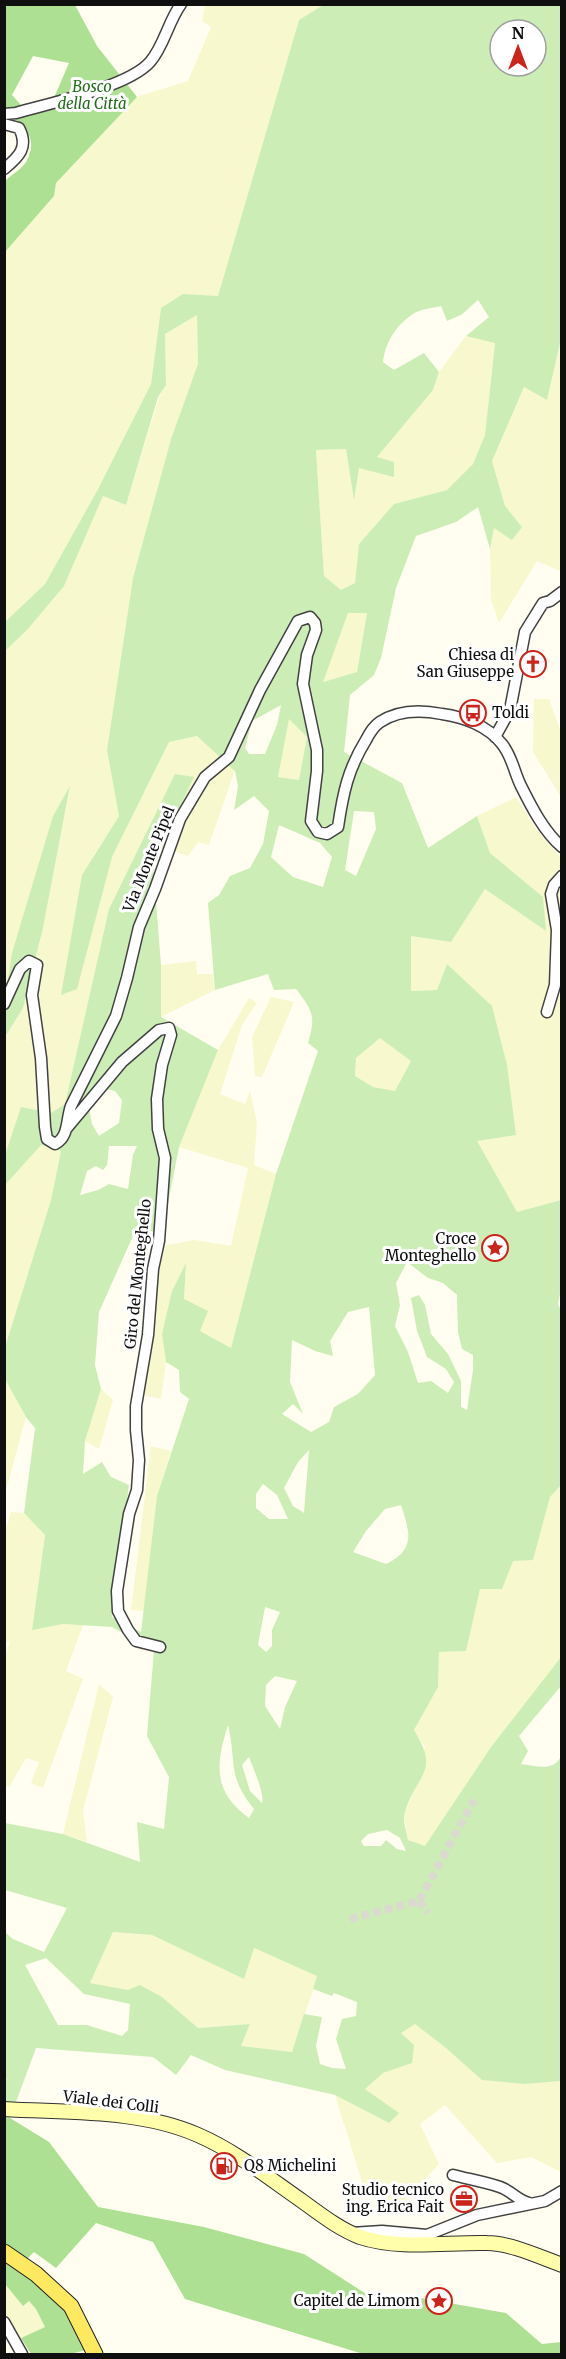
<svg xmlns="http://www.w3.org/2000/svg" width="566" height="2359" font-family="Merriweather,serif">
<rect width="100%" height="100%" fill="#fffef0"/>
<!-- farmland -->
<path fill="#f7f8cd" d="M205,5H323L299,20L218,296L183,295L161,308L151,384L97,491L45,584L5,622V252L54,196L56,183L137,97L188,81L211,27L202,21Z
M197,315L198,364L171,439L133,578L107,750L119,816L92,858L101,894L112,857L169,742L197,736L235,770L209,845L198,842L188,856L161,847L193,778L175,775L109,909L65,1104L51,1113L21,1107L5,1158V1037L23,1008L43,928L70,788L53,816L5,999V651L28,629L64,586L103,496L126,505L159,397L166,385L165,334Z
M466,336L495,342L485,435L473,464L447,490L394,504L359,544L355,583L341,590L324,576L316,450L346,449L354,497L358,468L377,457L433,390L439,372Z
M561,339V571L537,561L499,623L491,600L490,549L494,528L522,527L505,506L492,461L524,387L547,400Z
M348,613H367L357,672L322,682Z
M534,699H549L561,732V797L533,752Z
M289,718L307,737L299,780L278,777Z
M516,797L536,829L561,858V1200L517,1212L476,1141L516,1135L447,964L437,990L411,991V936L451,942L485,889L545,930L543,897L490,853L477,816Z
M196,961L197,974H213L215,990L161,1017V965Z
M271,997L294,1002L262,1077L255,1076L252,1037Z
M249,998L257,1003L242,1025L220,1094L245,1104L250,1091L257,1123L254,1165L276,1174L231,1348L200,1331L184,1299L186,1265L162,1334L166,1362L161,1399L142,1395L163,1246L194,1240L231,1246L248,1168L179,1147L218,1050Z
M380,1037L411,1061L395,1091L373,1087L355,1076L356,1058Z
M41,1144L61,1151L51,1200L5,1347V1185Z
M5,1379L26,1417L5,1494Z
M101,1389L113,1400L99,1449L85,1441Z
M151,1446L171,1451L157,1496L144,1611L131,1610Z
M561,1484V1657L491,1747L425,1847L408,1840L404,1814L412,1795L425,1747L414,1730L438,1687L439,1652L465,1651L480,1589L513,1561L533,1559L550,1497Z
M11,1512L24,1513L45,1535L32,1629L63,1624L83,1625L66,1671L83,1679L43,1788L31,1783L39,1762L26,1758L9,1787L5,1785L4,1660L10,1641L5,1642V1532Z
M99,1684L113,1697L83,1811L87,1842L63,1834Z
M113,1932L152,1935L244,1979L253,1948L318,1976L292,2052L241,2046L250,2024L198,2028L162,1997L90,1983Z
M415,2024L446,2048L525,2084L561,2081V2172L531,2157L497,2163L445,2105L420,2124L439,2164L399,2207L363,2185L335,2095L389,2123L398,2113L365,2089L383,2073L411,2063L401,2032Z
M5,2284L11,2291L29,2301L36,2309L45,2327L21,2338L5,2315Z"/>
<!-- green -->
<path fill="#cdedb6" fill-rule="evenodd" d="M323,5H561V339L547,400L524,387L492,461L505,506L522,527L512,540L494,528L490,549L478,507L456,522L416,536L396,588L381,658L374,675L350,695L344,752L402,783L428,848L477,816L490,853L543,897L546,931L485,889L451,942L411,936V991L437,990L447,964L492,1006L507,1065L516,1135L477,1141L517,1212L561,1200L562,1284L558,1304L562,1312V1484L550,1497L533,1560L513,1561L502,1589H480L466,1651L439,1652L438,1687L414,1730C441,1773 416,1774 405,1812C402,1820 407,1832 408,1840L425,1846L491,1747L561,1657V1686L519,1736L528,1751L521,1764C536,1766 554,1772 561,1756V2081L525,2084L482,2080L446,2048L415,2024L401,2033L414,2045L412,2063L383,2073L365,2089L399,2113L389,2123L335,2095L225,2070L191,2055L176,2075L153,2057L36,2048L10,2118H5V2081L7,2079L4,2077L5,1932L13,1939L44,1952L67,1908L5,1890V1823L63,1834L140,1862L137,1822L164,1829L169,1777L147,1736L154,1650L112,1627L63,1624L32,1630L45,1535L24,1513L35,1428L26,1417L5,1379V1347L51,1200L61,1151L41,1145L5,1185L4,1158L21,1107L51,1113L65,1104L109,909L175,774L194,777L153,864L161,965V1017L218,1050L179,1147L162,1234L137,1227L99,1312L95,1365L101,1389L85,1441L83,1474L102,1462L111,1477L129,1485L112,1617L141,1632L157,1496L189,1399L180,1392L179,1370L166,1362L162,1334L172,1291L186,1263L184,1299L208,1311L200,1331L231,1348L276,1174L318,1051L308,1043C316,1016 313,1011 296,989L274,990L268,974L215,990L208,903L219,895L230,876L250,868L263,844L269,811L254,796L234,810L238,786L235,771L197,736L169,742L112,857L77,989L61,995L82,875L119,816L107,750L133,578L171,439L198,364L197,315L165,334L166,385L158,397L126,505L103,496L64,586L28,629L5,651V622L45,584L97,491L151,384L161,308L183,294L218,296L299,20ZM500,30H536V66H500ZM478,300L489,317L466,336L495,343L485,435L473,464L447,490L394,504L359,544L355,583L341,590L324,576L316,450L346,449L354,500L359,468L394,477V462L377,457L433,390L439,372L424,353L394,370L383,362C385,343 396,325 413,314C420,309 433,308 441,306L447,321L461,315ZM348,613H367L357,672L323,682ZM281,705L277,725L265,754H249L245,748L252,721ZM289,719L307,737L299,780L278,777ZM354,811L374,812L376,829L356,876L345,870ZM279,825L320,843L332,857L323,887L293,877L271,857ZM380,1038L411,1061L395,1091L373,1087L355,1076L356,1058ZM105,1089L115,1091L122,1100L119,1123L99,1136L92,1124L89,1109ZM109,1146H137L133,1155L128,1189L109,1184L98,1190L80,1195L87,1171L96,1166L103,1170L107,1165ZM407,1262L428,1278L443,1283L457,1295L458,1332L462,1349L473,1355V1370L467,1410L461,1407V1381L448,1354L431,1334L425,1305L419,1295L411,1298L417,1331L427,1357L446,1369L454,1382L448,1393L431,1381L418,1383L408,1352L395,1326L400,1305L396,1283ZM369,1307L375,1375L358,1394L334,1407L329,1422L311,1432L282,1414L293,1404L303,1414L290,1382L292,1340L315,1351L333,1356L330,1341L348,1312ZM309,1450L304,1513L293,1506L284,1488L298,1462ZM263,1484L277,1495L288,1519H269L256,1508V1494ZM401,1505C410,1533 416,1549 386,1564L353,1552L366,1531L385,1509ZM265,1607L280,1612L272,1630V1646L266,1652L258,1645ZM275,1676L297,1681L285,1707L280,1729L265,1706L266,1685ZM228,1725C237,1763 227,1776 254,1809L249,1818C212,1791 216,1764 228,1725ZM249,1757C253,1768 265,1794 262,1803L250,1791L242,1765ZM387,1830L400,1838L406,1851L397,1849L386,1840L381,1846H364L361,1841L368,1834ZM113,1932L152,1935L244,1979L254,1948L317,1976L313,1989L332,1996L334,1993L357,2002L356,2016L342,2019L336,2039L346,2069L332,2068L320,2064L316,2046L322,2017L304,2014L292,2052L241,2046L250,2024L198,2028L162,1997L140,1985L128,1990L90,1983ZM46,1958L84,1994L130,2004L128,2030L122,2036L87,2025H58L25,1965Z
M70,786L43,928L23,1008L5,1037V999L12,953L53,816Z"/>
<!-- forest -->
<path fill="#aee094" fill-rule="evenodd" d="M10,4L75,5L97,46L137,97L56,183L54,196L5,252V181C11,175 22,169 26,162C40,138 23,123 5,112V7ZM33,56L69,63L50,107L28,113L12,95Z
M4,2118H10L49,2142L98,2207L204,2227L304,2254L388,2308L415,2297L506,2313L542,2344L561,2342V2354H363L185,2299L153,2242L96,2223L56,2268L34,2252L26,2260L5,2245Z
M5,2259L46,2290L66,2311L86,2350L70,2354H31L21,2338L45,2327L36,2309L29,2301L23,2306L5,2284Z"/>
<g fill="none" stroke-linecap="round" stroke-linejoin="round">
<!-- pedestrian-tunnel -->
<path stroke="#dbdace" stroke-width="8" stroke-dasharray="8 4" stroke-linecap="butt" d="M419,1901L428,1913
M350,1919L419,1901L474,1800"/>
<defs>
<path id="minor" d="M4,114L16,113C50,103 128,87 150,62C164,46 168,22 181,4
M4,124L19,128C29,147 19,157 4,169
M495,737L510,710L525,632L543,603L550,601L562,592
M4,1004L20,969L29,961L37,965L32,995L41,1058L45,1127L47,1139L55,1144C69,1137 66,1120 71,1106L116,1016L127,978L139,927L155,889L180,819L205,777L229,757L260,690L298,621L310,617L315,623L316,630L307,655L303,684L317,750V771L311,821L318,832L327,834L338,827C343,793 348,769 366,740C369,734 374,726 380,722C398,710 422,710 442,714C464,717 488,726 502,744C512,756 514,772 521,786C531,806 544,832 562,847
M547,1012L555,985L557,930L551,894L554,885L562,876
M66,1129L122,1062L159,1030L169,1028L171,1035L162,1065L157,1099L158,1129L165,1158L159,1241L153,1269L148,1335L136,1406V1430L139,1460L137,1490L129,1514L117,1591L118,1611L128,1630L136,1641L160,1647
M453,2175C468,2179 485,2182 500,2187C512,2191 517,2200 529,2203
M351,2233L382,2231L427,2235L477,2215L545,2201L562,2191
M4,2322L22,2354"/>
<path id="secondary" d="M4,2109C68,2113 139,2109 198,2135C235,2151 269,2178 302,2201C320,2214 339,2229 360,2237C400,2250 446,2242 487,2243C510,2243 540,2257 562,2265"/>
<path id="primary" d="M4,2252L36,2274L71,2306L95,2354"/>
</defs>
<!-- minor casing -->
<use href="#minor" stroke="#424242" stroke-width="13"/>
<!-- secondary casing -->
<use href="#secondary" stroke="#313131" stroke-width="16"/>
<!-- primary casing -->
<use href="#primary" stroke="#202020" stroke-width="17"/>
<!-- minor -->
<use href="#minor" stroke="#fff" stroke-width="10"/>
<!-- secondary -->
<use href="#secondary" stroke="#fffeab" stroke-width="14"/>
<!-- primary -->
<use href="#primary" stroke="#ffe960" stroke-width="15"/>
</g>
<!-- icons -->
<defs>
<symbol id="church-ring" viewBox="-11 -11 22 22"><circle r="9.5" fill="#fff" stroke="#cb241a" stroke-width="1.5"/><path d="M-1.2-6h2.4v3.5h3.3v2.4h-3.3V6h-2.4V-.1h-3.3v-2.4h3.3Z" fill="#cb241a"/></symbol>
<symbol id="bus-ring" viewBox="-11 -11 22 22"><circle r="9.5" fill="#fff" stroke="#cb241a" stroke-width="1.5"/><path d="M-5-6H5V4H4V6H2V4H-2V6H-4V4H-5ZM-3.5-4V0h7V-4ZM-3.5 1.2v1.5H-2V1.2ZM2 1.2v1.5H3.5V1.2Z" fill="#cb241a"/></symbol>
<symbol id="sight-ring" viewBox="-11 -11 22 22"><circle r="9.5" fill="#fff" stroke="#cb241a" stroke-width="1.5"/><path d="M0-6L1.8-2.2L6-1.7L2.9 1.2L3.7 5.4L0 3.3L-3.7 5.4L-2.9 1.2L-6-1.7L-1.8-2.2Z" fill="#cb241a"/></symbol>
<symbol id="fuel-ring" viewBox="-11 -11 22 22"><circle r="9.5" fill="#fff" stroke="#cb241a" stroke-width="1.5"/><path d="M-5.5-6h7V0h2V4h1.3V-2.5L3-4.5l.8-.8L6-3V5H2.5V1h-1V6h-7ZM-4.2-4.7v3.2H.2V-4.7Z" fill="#cb241a"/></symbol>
<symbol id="office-ring" viewBox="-11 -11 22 22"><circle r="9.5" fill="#fff" stroke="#cb241a" stroke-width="1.5"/><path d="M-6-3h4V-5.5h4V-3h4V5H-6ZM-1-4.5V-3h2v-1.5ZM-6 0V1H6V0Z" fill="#cb241a"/></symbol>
</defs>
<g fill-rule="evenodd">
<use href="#church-ring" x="518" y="649" width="30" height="30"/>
<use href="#bus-ring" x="458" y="698" width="30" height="30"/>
<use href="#sight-ring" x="480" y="1233" width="30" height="30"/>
<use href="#fuel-ring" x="209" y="2151" width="30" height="30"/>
<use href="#office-ring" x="449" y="2184" width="30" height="30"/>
<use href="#sight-ring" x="424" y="2286" width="30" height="30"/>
</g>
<g text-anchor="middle" stroke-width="6" stroke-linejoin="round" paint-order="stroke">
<!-- park labels -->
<g font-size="15" font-style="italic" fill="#216d19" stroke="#fff">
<text x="92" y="92">Bosco<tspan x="92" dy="17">della Città</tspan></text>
</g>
<!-- poi labels -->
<g font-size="15" fill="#0f0f0f" stroke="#fff" text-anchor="end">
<text x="514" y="660">Chiesa di<tspan x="514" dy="17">San Giuseppe</tspan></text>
<text x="492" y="718" text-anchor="start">Toldi</text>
<text x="476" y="1244">Croce<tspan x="476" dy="17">Monteghello</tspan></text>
<text x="244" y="2171" text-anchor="start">Q8 Michelini</text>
<text x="444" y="2195">Studio tecnico<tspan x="444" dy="17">ing. Erica Fait</tspan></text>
<text x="420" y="2306">Capitel de Limom</text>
</g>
<!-- street labels -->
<g font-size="15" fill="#0f0f0f" stroke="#fff">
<text transform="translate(149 859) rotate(-68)" y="5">Via Monte Pipel</text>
<text transform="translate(138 1274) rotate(-84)" y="5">Giro del Monteghello</text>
<text transform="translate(111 2102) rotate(7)" y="5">Viale dei Colli</text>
</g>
</g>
<!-- border -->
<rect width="566" height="2359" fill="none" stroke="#0f0f0f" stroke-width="12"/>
<!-- north arrow -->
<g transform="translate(518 48)"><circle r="28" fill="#ffffff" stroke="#9f9f9f" stroke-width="1.5"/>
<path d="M0-4.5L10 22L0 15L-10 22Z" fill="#cb241a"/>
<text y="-9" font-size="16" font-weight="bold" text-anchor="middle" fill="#0f0f0f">N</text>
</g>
</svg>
